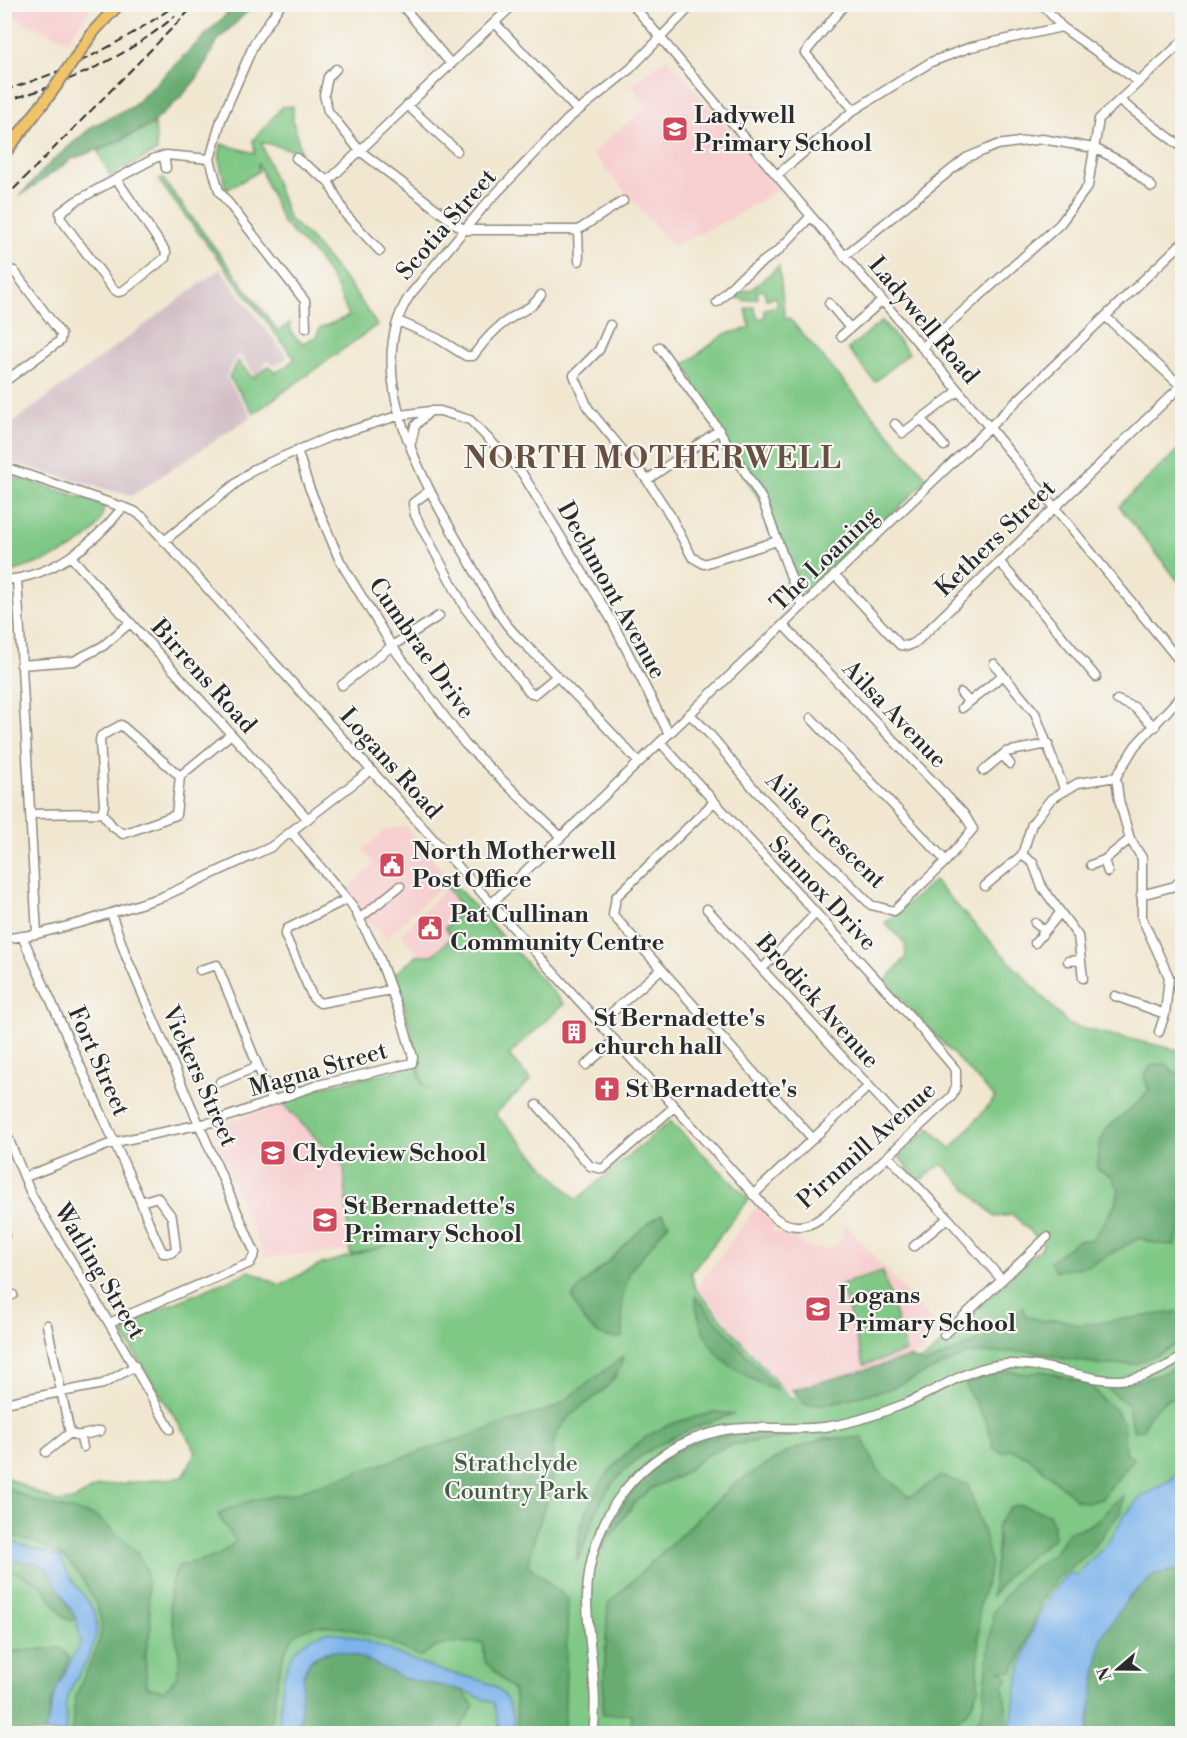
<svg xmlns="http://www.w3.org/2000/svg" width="1187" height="1738" font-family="'Libre Bodoni',serif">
<rect width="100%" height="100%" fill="#f6f6f2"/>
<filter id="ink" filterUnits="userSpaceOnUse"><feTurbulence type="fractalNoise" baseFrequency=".0167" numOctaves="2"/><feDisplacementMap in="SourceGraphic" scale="12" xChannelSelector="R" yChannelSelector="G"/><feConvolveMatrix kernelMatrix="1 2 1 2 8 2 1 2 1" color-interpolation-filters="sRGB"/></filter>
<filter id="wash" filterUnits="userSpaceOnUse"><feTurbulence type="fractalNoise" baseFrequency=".008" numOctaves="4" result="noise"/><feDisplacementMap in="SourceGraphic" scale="24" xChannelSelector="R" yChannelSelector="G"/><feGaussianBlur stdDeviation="1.35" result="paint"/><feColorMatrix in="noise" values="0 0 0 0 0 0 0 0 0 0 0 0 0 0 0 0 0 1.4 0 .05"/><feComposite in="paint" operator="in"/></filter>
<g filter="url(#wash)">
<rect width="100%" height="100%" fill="#f1e7d0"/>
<!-- built -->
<path fill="#f7cfd0" d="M4,5L5,4L93,5L68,41L5,15Z
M667,57L780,188L734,217L673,247L592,153L647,106L631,85Z
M405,826L449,879L387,938L358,912L346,890L374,864L363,850L386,829Z
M447,887L462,910L445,928L453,937L432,956L418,955L401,934Z
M282,1103L343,1167L348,1251L265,1258L213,1136L215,1128Z
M757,1206L774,1225L772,1231L794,1238L810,1248L827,1249L840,1243L845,1223L940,1331L920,1354L787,1391L697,1287Z"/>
<!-- industrial -->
<path fill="#d2bdc5" d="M220,269L287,357L276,366L267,361L256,376L240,355L234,360L226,377L252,416L131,496L5,461L11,424Z"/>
<!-- green -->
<path fill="#7fc885" stroke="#557a58" stroke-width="1.5" d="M293,106V121L301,152L261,142L289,219L311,239L354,291L377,325L254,413L229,377L238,361L253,378L269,366L276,373L295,359L159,181L162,178L278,331L290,323C290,333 294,337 302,343L316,337L320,328L349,316L336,286L316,256L283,223L258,163V172L226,190L219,159L221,144L255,153L253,140L282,107Z
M155,124L157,151L110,176L98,151Z
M779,266L785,319L789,318L928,479L810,594L804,595L776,527L695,395L693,379L685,364L725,334L750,328L746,309L754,307L758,319L765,317L764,309L778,306L776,297L766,299L764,290L757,291L758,298L744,301L742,298L735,299L733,294L752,289Z
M882,321L909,353L875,382L848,349Z
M1182,446V586L1119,506Z
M4,474L105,504C103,510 102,518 99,523C84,552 33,565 5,574Z
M934,881L1069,1025L1182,1051V1733H5L4,1476L56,1502L72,1501L98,1486L183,1477L196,1451L124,1337L125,1324L250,1271L280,1285L322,1264L388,1245L350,1255L344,1167L282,1103L320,1087L417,1066L422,1084L433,1090L423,1084L401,991L393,975L418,955H433L452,937L445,928L462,910L447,887L453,883L564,1004L509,1055L531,1080L495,1114L576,1200L670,1121L749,1199L691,1273L695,1288L791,1399L925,1359L1044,1245L1013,1215L995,1217L942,1164L919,1181L899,1157L930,1128L951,1149L995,1098L885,982L906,957L905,943L885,923Z
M883,1272L906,1352L864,1365L841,1284Z"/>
<!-- forest -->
<path fill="#67ac72" stroke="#496c4e" stroke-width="1.5" d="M236,5H254L218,40L198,77L182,96L154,122L110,145L72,159L20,196L51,162L93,126L132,107Z
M1166,1063L1173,1073L1182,1074V1226L1175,1245L1158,1244L1139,1238L1089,1266L1056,1271L1049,1262L1077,1241L1093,1239L1114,1207L1119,1190L1111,1176L1097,1169C1098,1114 1123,1125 1149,1090L1144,1076L1151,1066Z
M662,1214L669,1223L630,1271L622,1301L623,1337C596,1343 581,1320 572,1297C581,1285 591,1277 602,1267C623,1249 638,1228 662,1214Z
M695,1296L778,1391C730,1371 700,1352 695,1296Z
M1023,1307L1025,1316L1043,1321L1059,1319L1080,1325L1182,1311V1340L1163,1352L1135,1364L1106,1365L1071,1360L1032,1351L968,1354L887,1390L826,1404L806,1405L792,1390L911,1357L924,1364C960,1350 995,1336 1023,1307Z
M624,1356C614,1400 567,1403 555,1439C550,1452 555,1468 552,1481C545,1510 533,1536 528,1565L568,1599L564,1733H519L514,1691L485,1662L483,1643C458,1643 441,1640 420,1657C393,1643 322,1609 294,1636C289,1642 284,1654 282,1661C274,1685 276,1710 269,1733H71C73,1722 73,1708 76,1697C83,1675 96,1657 101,1633C105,1612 78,1566 60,1555C43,1544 24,1538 5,1534V1487L37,1502L96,1516L135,1550L146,1569L151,1626L145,1656L147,1687L164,1691C167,1687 174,1682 176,1677C190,1647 153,1607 179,1566L217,1556L236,1541L218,1515C241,1501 265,1496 291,1494L556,1407Z
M1182,1364L1181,1392C1162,1402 1149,1409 1143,1430L1134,1431L1127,1404L1101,1384C1131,1385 1155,1378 1182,1364Z
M1002,1370L1027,1374L1043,1371L1090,1384L1104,1401L1116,1410L1123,1424L1125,1453L1134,1459L1101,1499L1087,1503L1076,1499L1028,1457L1010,1449L1002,1453L993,1448C991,1421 975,1407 965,1384Z
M715,1412L734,1414C682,1430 622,1454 598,1508C590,1525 586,1543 577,1560C575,1504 621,1442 674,1423C687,1418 701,1416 715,1412Z
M784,1431L791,1437L730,1445L705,1456L681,1475L654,1487L636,1501L599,1552C618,1501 657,1447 715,1437C737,1433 761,1433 784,1431Z
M825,1438H862L879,1472L910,1497L941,1476L968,1485L985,1537L991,1565L979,1608L978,1688L971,1707L951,1726L892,1722L881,1734L631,1733L632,1714L602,1715L608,1604L733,1485L787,1452Z
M1124,1495L1120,1513L1087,1555L1056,1579L1041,1601L1019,1662L1011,1672L1001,1671L1009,1678L1003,1684L1008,1722L1005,1733H956L969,1729L982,1715L993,1612L1017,1580L1054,1553L1069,1531C1098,1528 1102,1512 1124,1495Z
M1020,1505L1049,1514L1054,1527V1538L1012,1571L992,1596L998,1539L996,1527L1010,1507Z
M5,1559L35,1562L47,1568L76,1618L71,1621L64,1618L41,1584L5,1567Z
M1182,1569V1670L1173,1683L1182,1689V1720L1176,1733L1087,1734L1102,1636L1128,1598L1155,1574Z
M60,1648L70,1657L51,1704L46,1733L5,1734V1652Z
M339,1651L361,1657L403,1678L462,1690L474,1706L457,1733L299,1734C302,1698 292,1653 339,1651Z"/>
<!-- water -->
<path fill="#7db4ec" stroke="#54708c" stroke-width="1.5" d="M1182,1472V1569L1155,1574L1128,1598L1102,1636L1087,1733H1010C1016,1684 1029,1608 1069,1573L1076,1575L1108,1543L1124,1516L1139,1499Z
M4,1539L59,1557C64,1564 66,1571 70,1577C92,1608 107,1615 89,1656C83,1671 70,1685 66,1701C64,1712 68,1723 65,1733L45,1732L57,1688L81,1642L76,1618L47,1568L35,1562L5,1559Z
M329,1632C366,1636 403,1659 439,1670C455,1675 477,1677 492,1685C508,1693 516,1717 514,1733H501L494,1703L462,1690L403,1678L361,1657L339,1651L324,1652L310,1660L303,1675L299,1733H280C278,1722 280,1712 281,1701C282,1666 292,1640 329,1632Z"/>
</g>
<g filter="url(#ink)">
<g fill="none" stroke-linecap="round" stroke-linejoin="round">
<defs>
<path id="minor" d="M281,4L254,44L221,120L210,159L219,191L305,301L306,328
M401,4L451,64
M632,4L990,428L1182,664
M845,4L805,53L854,110
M1042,4L1062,27L1139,82
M495,23L578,111
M4,32L6,34
M336,69L328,77L324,95L328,111L360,151L464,230H578L623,201
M1119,100L1182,147
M407,105L457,151
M164,156L166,168
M296,158L328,181
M777,175L854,110L931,62L971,47L1062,27
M117,180L166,252L165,258L123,291L118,292L113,289L61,219L60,213L76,201L155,158L166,155L210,159
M578,230L579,261
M380,251L346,215L328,181L514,4
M844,256L966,158L997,145L1042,139L1094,148L1124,163L1152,187
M4,269L14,271L61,334L60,341L4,382
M717,302L738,280L779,250L811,216
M829,303L850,328
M1106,317L1181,386
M398,321L437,338L466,356H473C483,342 496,327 511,318C526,308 530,310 541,295
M610,325L599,350L574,375L588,408L647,480L670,515L692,557L704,564L777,541
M841,336L882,301
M659,347L719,430L762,499L802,607
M922,348L1060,224L1088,186L1099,119L1182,42
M921,419L944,446
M895,424L903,433L958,391
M411,443L415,426L429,412
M297,450L309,487L340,561L392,646L465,744L561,837
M4,467L134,511L143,517L774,1217C792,1231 810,1228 826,1214L952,1096L956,1086V1070L909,1015L660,742
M647,480L719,430
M429,491L413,503L415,515L465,608L529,692L535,694L557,676
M164,541L254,469L329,437L401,415L430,411H440L470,420L522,473L611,619L669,734
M72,558L308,819
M999,561L1096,677
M835,575L900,645L908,646L916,642L1182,385
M17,579L37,934
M4,580C52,577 94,544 123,507
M994,664L1035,713L1065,791
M21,665L74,661L103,646L130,623
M342,685L392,646L439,616
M961,693L969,702
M1117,700L1134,707L1155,727
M962,708L1003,675
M689,714C715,736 733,765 756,791C793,830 834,867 871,905L894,911L946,861L973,829L964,814L783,625
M811,718L946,861
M1003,755L1010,764
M639,763C608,727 574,694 541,660C529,648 514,635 504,621C489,600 478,576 465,554C425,485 359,372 410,295L485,205L568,119L630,69L693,4
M983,771L1006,752L1048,744
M714,802L616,897L613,915L813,1139
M102,813L104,805L100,740L101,736L121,725L180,776
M30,814L102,813L113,827L123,834L176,815L180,776L230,735
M1022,855L1033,863L1042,887L1078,936L1083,978
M1104,860L1108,872
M1091,865L1104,860L1130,839
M985,886L1022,855L1032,824L1051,799L1078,783L1116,777
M1141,895L1175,886L1182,878
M347,899L287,929L285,935L313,998L320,1003L391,990
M492,903L1182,243
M707,909L899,1119
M359,919L400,886
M1035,923L1045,931
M22,936L138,1195C146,1215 153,1235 163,1253H171L176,1249L172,1217L157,1197L141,1202
M4,939L37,934L83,922L162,897L271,847L371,770
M1035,943L1060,913
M1068,961L1081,960
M762,969L815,914
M200,970L217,965L272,1101
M1115,996L1165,1014
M600,1023L661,969
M1159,1032L1165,1014L1169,977L1142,918V858L1130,839L1119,800L1116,777L1135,746L1182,695
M586,1065L615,1040
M220,1082L258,1066
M537,1105L590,1166L603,1169L674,1107
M4,1128L32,1196L109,1323L170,1429
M889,1157L948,1218L1002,1280
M25,1177L115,1142L212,1122L318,1085L412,1063L413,1057L402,1020L378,954L352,905L291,832
M753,1195L869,1086
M4,1235H5
M914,1246L948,1218
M4,1297L13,1295
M109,1323L250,1263L255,1253L126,956L111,913
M944,1335L1047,1237
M4,1403L103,1384L135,1366
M70,1433L78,1436L100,1431
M80,1435L83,1447
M46,1452L70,1433L47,1325
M593,1734C599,1690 588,1646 587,1602C586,1521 639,1448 720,1431C755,1424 790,1431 824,1427C848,1424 876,1415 899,1406C935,1393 969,1365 1008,1364C1081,1363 1108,1405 1182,1357"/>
<path id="major" d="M94,31L119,4
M4,154L51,93"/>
</defs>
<!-- minor casing -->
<use href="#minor" stroke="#8e897e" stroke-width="11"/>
<!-- major casing -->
<use href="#major" stroke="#8e897e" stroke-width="14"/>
<!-- minor -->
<use href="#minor" stroke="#fff" stroke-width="8"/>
<!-- major -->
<use href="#major" stroke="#f1c369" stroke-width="10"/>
<!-- rail -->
<path stroke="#2b2b2b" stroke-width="2" stroke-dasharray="9 4.5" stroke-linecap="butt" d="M4,90C68,72 123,42 177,4
M4,101C65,85 127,57 175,16
M4,199L196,4"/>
<defs>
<path id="major-bridge" d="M51,93L94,31"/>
</defs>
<!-- major-bridge casing -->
<use href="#major-bridge" stroke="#8e897e" stroke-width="14" stroke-linecap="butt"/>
<!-- major-bridge -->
<use href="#major-bridge" stroke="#f1c369" stroke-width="10"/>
</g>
</g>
<!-- icons -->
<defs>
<symbol id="school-square" viewBox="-11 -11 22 22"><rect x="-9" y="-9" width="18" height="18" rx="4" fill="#d1495b" stroke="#f6f6f2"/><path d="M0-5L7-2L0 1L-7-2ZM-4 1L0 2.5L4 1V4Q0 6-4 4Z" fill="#fff"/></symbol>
<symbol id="civic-square" viewBox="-11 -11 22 22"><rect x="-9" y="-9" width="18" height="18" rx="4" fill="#d1495b" stroke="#f6f6f2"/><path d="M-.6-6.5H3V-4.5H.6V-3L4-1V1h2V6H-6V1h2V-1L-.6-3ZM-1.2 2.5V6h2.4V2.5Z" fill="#fff"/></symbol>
<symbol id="building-square" viewBox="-11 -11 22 22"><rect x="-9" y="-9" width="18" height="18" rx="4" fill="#d1495b" stroke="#f6f6f2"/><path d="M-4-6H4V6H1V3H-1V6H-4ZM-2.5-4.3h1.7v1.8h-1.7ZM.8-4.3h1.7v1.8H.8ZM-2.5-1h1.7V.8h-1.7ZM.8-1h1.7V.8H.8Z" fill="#fff"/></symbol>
<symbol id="church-square" viewBox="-11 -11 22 22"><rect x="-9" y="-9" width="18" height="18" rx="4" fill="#d1495b" stroke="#f6f6f2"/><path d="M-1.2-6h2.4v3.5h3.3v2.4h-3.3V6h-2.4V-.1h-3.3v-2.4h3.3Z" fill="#fff"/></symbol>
</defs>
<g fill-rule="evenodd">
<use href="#school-square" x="660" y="114" width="30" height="30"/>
<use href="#civic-square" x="377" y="850" width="30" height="30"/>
<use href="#civic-square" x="415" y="913" width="30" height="30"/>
<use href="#building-square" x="559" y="1017" width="30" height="30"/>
<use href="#church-square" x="592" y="1074" width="30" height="30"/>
<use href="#school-square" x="258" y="1138" width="30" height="30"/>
<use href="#school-square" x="310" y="1205" width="30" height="30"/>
<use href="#school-square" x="803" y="1294" width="30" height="30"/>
</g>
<g text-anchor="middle" stroke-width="4.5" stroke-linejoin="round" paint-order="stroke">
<!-- poi labels -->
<g font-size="24" font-weight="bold" fill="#2b2b2b" stroke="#f6f6f2" text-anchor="start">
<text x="694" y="123">Ladywell<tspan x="694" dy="28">Primary School</tspan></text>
<text x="412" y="859">North Motherwell<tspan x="412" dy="28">Post Office</tspan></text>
<text x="450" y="922">Pat Cullinan<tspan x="450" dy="28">Community Centre</tspan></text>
<text x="594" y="1026">St Bernadette's<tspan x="594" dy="28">church hall</tspan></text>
<text x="626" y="1097">St Bernadette's</text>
<text x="292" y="1161">Clydeview School</text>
<text x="344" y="1214">St Bernadette's<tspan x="344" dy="28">Primary School</tspan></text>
<text x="838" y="1303">Logans<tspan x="838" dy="28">Primary School</tspan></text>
</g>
<!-- street labels -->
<g font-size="24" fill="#2b2b2b" stroke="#f6f6f2">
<text transform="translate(446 224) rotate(-49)" y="8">Scotia Street</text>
<text transform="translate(924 320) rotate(50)" y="8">Ladywell Road</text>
<text transform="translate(995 538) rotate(-44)" y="8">Kethers Street</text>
<text transform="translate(824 559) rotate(-44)" y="8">The Loaning</text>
<text transform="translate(612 590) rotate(61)" y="8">Dechmont Avenue</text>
<text transform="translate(422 648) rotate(55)" y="8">Cumbrae Drive</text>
<text transform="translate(204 676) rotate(48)" y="8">Birrens Road</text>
<text transform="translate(895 714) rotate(46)" y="8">Ailsa Avenue</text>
<text transform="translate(391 763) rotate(48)" y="8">Logans Road</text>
<text transform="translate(826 830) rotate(44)" y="8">Ailsa Crescent</text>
<text transform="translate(823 893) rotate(47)" y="8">Sannox Drive</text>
<text transform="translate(818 1001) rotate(48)" y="8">Brodick Avenue</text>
<text transform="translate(99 1061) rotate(66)" y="8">Fort Street</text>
<text transform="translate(318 1069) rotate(-16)" y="8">Magna Street</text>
<text transform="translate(200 1076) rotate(66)" y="8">Vickers Street</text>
<text transform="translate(866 1145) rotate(-42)" y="8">Pirnmill Avenue</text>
<text transform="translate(100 1271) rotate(59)" y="8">Watling Street</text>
</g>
<!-- park labels -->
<g font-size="24" fill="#445a46" stroke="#f6f6f2">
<text x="516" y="1471">Strathclyde<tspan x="516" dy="28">Country Park</tspan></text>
</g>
<!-- district labels -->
<g font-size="30" font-weight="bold" letter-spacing="1.5" fill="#675042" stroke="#f6f6f2">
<text x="653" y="468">NORTH MOTHERWELL</text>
</g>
</g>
<!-- margin -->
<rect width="1187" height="1738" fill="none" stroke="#f6f6f2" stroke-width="24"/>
<!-- north arrow -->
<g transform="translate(1118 1669) rotate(250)" stroke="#f6f6f2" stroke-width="4.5" paint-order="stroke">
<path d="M0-4.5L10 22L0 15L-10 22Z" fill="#2b2b2b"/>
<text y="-9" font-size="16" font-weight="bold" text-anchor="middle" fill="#2b2b2b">N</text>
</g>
</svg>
